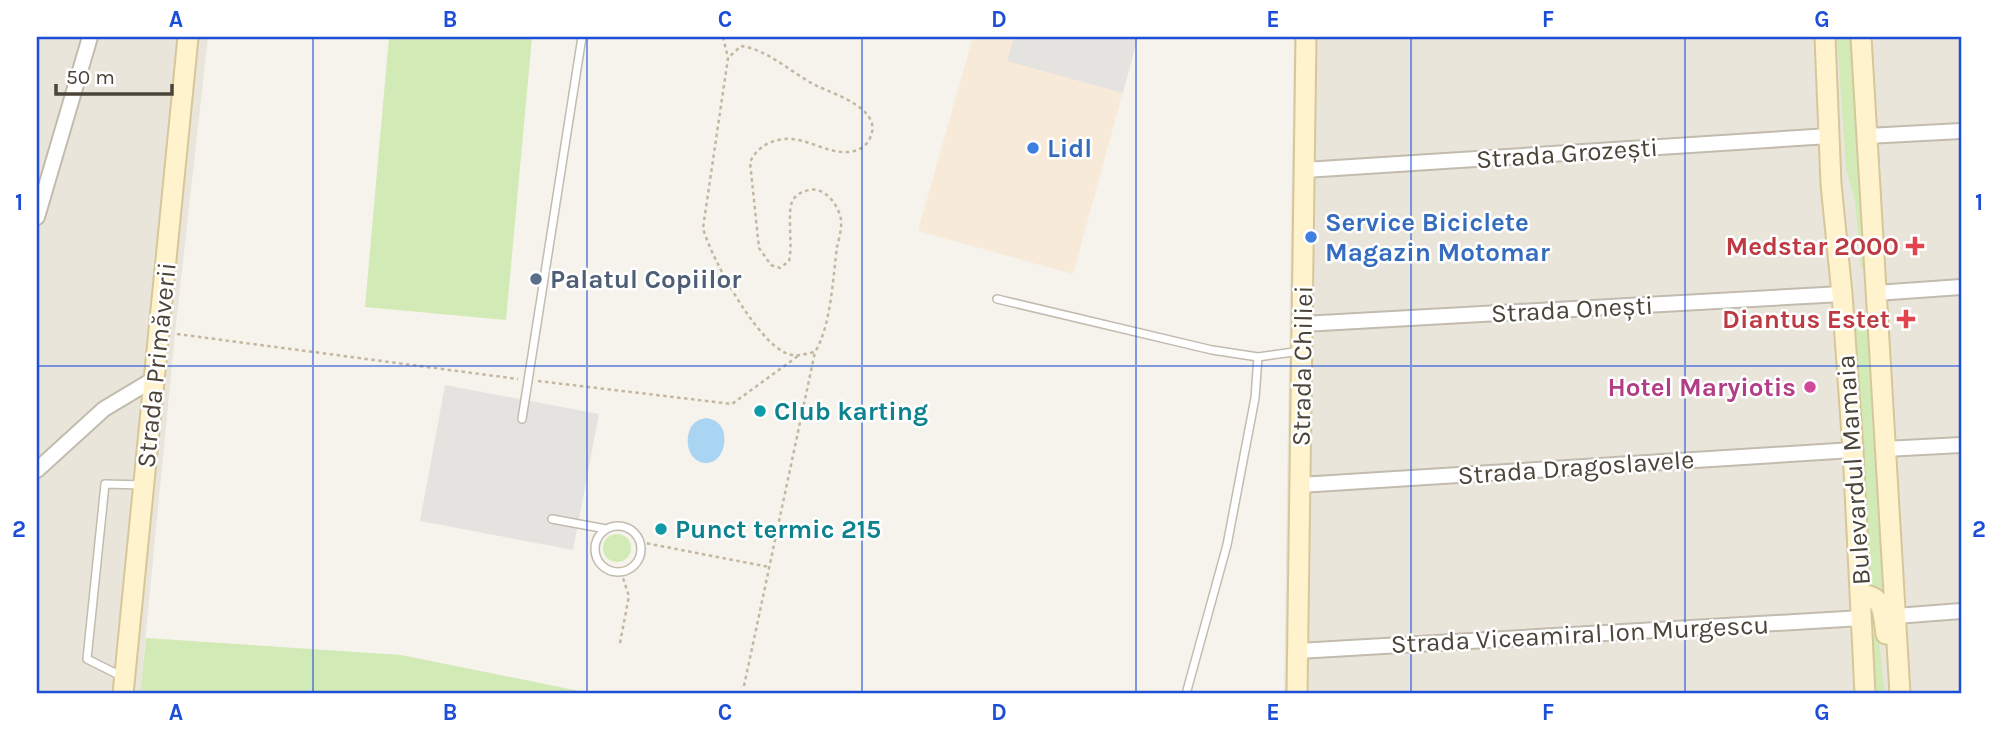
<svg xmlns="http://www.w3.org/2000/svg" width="1998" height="731" font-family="Karla,sans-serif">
<rect width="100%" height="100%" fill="#f6f3ec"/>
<!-- residential -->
<path fill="#eae5da" d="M37,37H208L175,333L140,694H37Z
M1294,37H1961V694H1284Z"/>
<!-- commercial -->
<path fill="#f7ead8" d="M973,37H1138L1073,274L918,231Z"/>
<!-- green -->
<path fill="#d2eab5" d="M389,37H532L506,320L365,307Z
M1837,37H1852L1866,268H1861L1855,201L1846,168Z
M1853,320L1869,324L1886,594L1869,584Z
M603 548a14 14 0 1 1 28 0a14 14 0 1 1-28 0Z
M1872,633L1879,640L1885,694H1875Z
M146,638L401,655L594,694H140Z"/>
<!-- parking -->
<path fill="#e5e3e0" d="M1014,37H1138L1123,93L1007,61Z
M445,385L599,414L573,550L420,521Z"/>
<!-- water -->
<path fill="#a9d4f2" d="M706,418C721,420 726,431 724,445C718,474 684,466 688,436C690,425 695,420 706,418Z"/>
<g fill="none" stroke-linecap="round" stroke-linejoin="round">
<defs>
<path id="lane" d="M997,299L1212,350L1258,357L1301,351
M522,419L582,37
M552,519L606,529
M595 549a23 23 0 1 1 46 0a23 23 0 1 1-46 0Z
M121,676L87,659L105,484L143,485
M1186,694L1227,545L1255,398L1258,357"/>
<path id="street" d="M1867,136L1961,131
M1305,170L1829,136
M37,217L90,37
M1876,293L1961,287
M1303,324L1842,294
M1885,449L1961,445
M37,470L104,409L154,379
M1300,485L1853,450
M1896,616L1961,611
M1298,651L1862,618"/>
<path id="secondary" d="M1825,37L1831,184L1842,294L1853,450L1865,694
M1861,37L1900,694
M1861,595C1885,595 1883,615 1886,634
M123,694L188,37
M1297,694L1306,37"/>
</defs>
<!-- lane casing -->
<use href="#lane" stroke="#c2bbae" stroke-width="10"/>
<!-- street casing -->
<use href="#street" stroke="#c2bbae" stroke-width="18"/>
<!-- secondary casing -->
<use href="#secondary" stroke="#d6c79b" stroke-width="23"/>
<!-- path -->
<path stroke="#c4b79f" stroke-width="2.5" stroke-dasharray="3.5 3.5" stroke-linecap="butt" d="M723,37L728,58L703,228C711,258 757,343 788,354C797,357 805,354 815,352C831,326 833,277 837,247C839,239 842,228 841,220C839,205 824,186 809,190C801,192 795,195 792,202C787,214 793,245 789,261L780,268L771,265L759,248L750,162C757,148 768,141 784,139C806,137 825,153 847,152C855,152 865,148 869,140C886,110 836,95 817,86C793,74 767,49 741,46L728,58
M177,334L518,379
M538,381L732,404L798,356
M640,542L769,567
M620,643L629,596L621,572
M744,686L815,352"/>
<!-- lane -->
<use href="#lane" stroke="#fff" stroke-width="7"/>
<!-- street -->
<use href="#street" stroke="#fff" stroke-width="14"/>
<!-- secondary -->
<use href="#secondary" stroke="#fff3cd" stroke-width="19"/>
</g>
<!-- grid -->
<path fill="none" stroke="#1d4ed8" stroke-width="2" stroke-opacity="0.55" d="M313,37V694M587,37V694M862,37V694M1136,37V694M1411,37V694M1685,37V694M37,366H1961"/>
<!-- markers -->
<g fill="#3f7fe0" stroke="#fff" stroke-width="2.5">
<circle cx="1033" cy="148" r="7"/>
<circle cx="1311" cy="237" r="7"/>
</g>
<g fill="#e0444e" stroke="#fff" stroke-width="2.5">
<path d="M1911.5 235.5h7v7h7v7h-7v7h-7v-7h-7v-7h7z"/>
<path d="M1902.5 308.5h7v7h7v7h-7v7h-7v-7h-7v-7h7z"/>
</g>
<circle fill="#5c6f8a" stroke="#fff" stroke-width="2.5" cx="536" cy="279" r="7"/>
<circle fill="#d1479c" stroke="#fff" stroke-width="2.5" cx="1810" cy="387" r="7"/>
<g fill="#0f9aa8" stroke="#fff" stroke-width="2.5">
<circle cx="760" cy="411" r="7"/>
<circle cx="661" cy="529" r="7"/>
</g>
<g text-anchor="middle" stroke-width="5" stroke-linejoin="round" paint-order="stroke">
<!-- shop labels -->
<g font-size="26" font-weight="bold" fill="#366cbe" stroke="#fff" text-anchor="start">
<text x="1047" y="157">Lidl</text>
<text x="1325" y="231">Service Biciclete<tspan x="1325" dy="30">Magazin Motomar</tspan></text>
</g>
<!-- street labels -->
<g font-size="26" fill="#4b4439" stroke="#fff">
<text transform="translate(1567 153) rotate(-4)" y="9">Strada Grozești</text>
<text transform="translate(1572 309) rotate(-3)" y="9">Strada Onești</text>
<text transform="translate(156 365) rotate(-84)" y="9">Strada Primăverii</text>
<text transform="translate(1302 366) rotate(-89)" y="9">Strada Chiliei</text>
<text transform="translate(1576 467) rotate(-4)" y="9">Strada Dragoslavele</text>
<text transform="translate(1853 470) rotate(-94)" y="9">Bulevardul Mamaia</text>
<text transform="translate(1580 634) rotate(-3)" y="9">Strada Viceamiral Ion Murgescu</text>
</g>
<!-- health labels -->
<g font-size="26" font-weight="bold" fill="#be3a42" stroke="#fff" text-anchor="end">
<text x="1899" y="255">Medstar 2000</text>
<text x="1890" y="328">Diantus Estet</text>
</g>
<!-- service labels -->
<g font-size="26" font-weight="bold" fill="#4e5e75" stroke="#fff" text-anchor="start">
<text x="550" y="288">Palatul Copiilor</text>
</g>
<!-- hotel labels -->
<g font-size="26" font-weight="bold" fill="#b23c85" stroke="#fff" text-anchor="end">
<text x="1796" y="396">Hotel Maryiotis</text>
</g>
<!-- culture labels -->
<g font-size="26" font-weight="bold" fill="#0d838f" stroke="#fff" text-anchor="start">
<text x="774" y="420">Club karting</text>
<text x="675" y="538">Punct termic 215</text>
</g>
</g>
<!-- border -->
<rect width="1998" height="731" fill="none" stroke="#ffffff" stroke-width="77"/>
<!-- scale -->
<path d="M56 84v10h116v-10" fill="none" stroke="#4b4439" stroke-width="3.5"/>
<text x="66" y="84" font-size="21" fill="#4b4439" stroke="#ffffff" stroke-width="5" paint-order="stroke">50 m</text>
<rect x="38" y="38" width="1922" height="654" fill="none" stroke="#1d4ed8" stroke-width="2.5"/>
<g font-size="23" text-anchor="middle" font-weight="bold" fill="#1d4ed8">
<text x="176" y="27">A</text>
<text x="450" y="27">B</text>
<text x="725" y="27">C</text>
<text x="999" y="27">D</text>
<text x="1273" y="27">E</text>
<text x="1548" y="27">F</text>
<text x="1822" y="27">G</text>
<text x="19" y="210">1</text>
<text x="1979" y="210">1</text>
<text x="19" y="537">2</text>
<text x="1979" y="537">2</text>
<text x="176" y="720">A</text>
<text x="450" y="720">B</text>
<text x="725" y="720">C</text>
<text x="999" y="720">D</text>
<text x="1273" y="720">E</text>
<text x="1548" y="720">F</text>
<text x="1822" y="720">G</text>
</g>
</svg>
